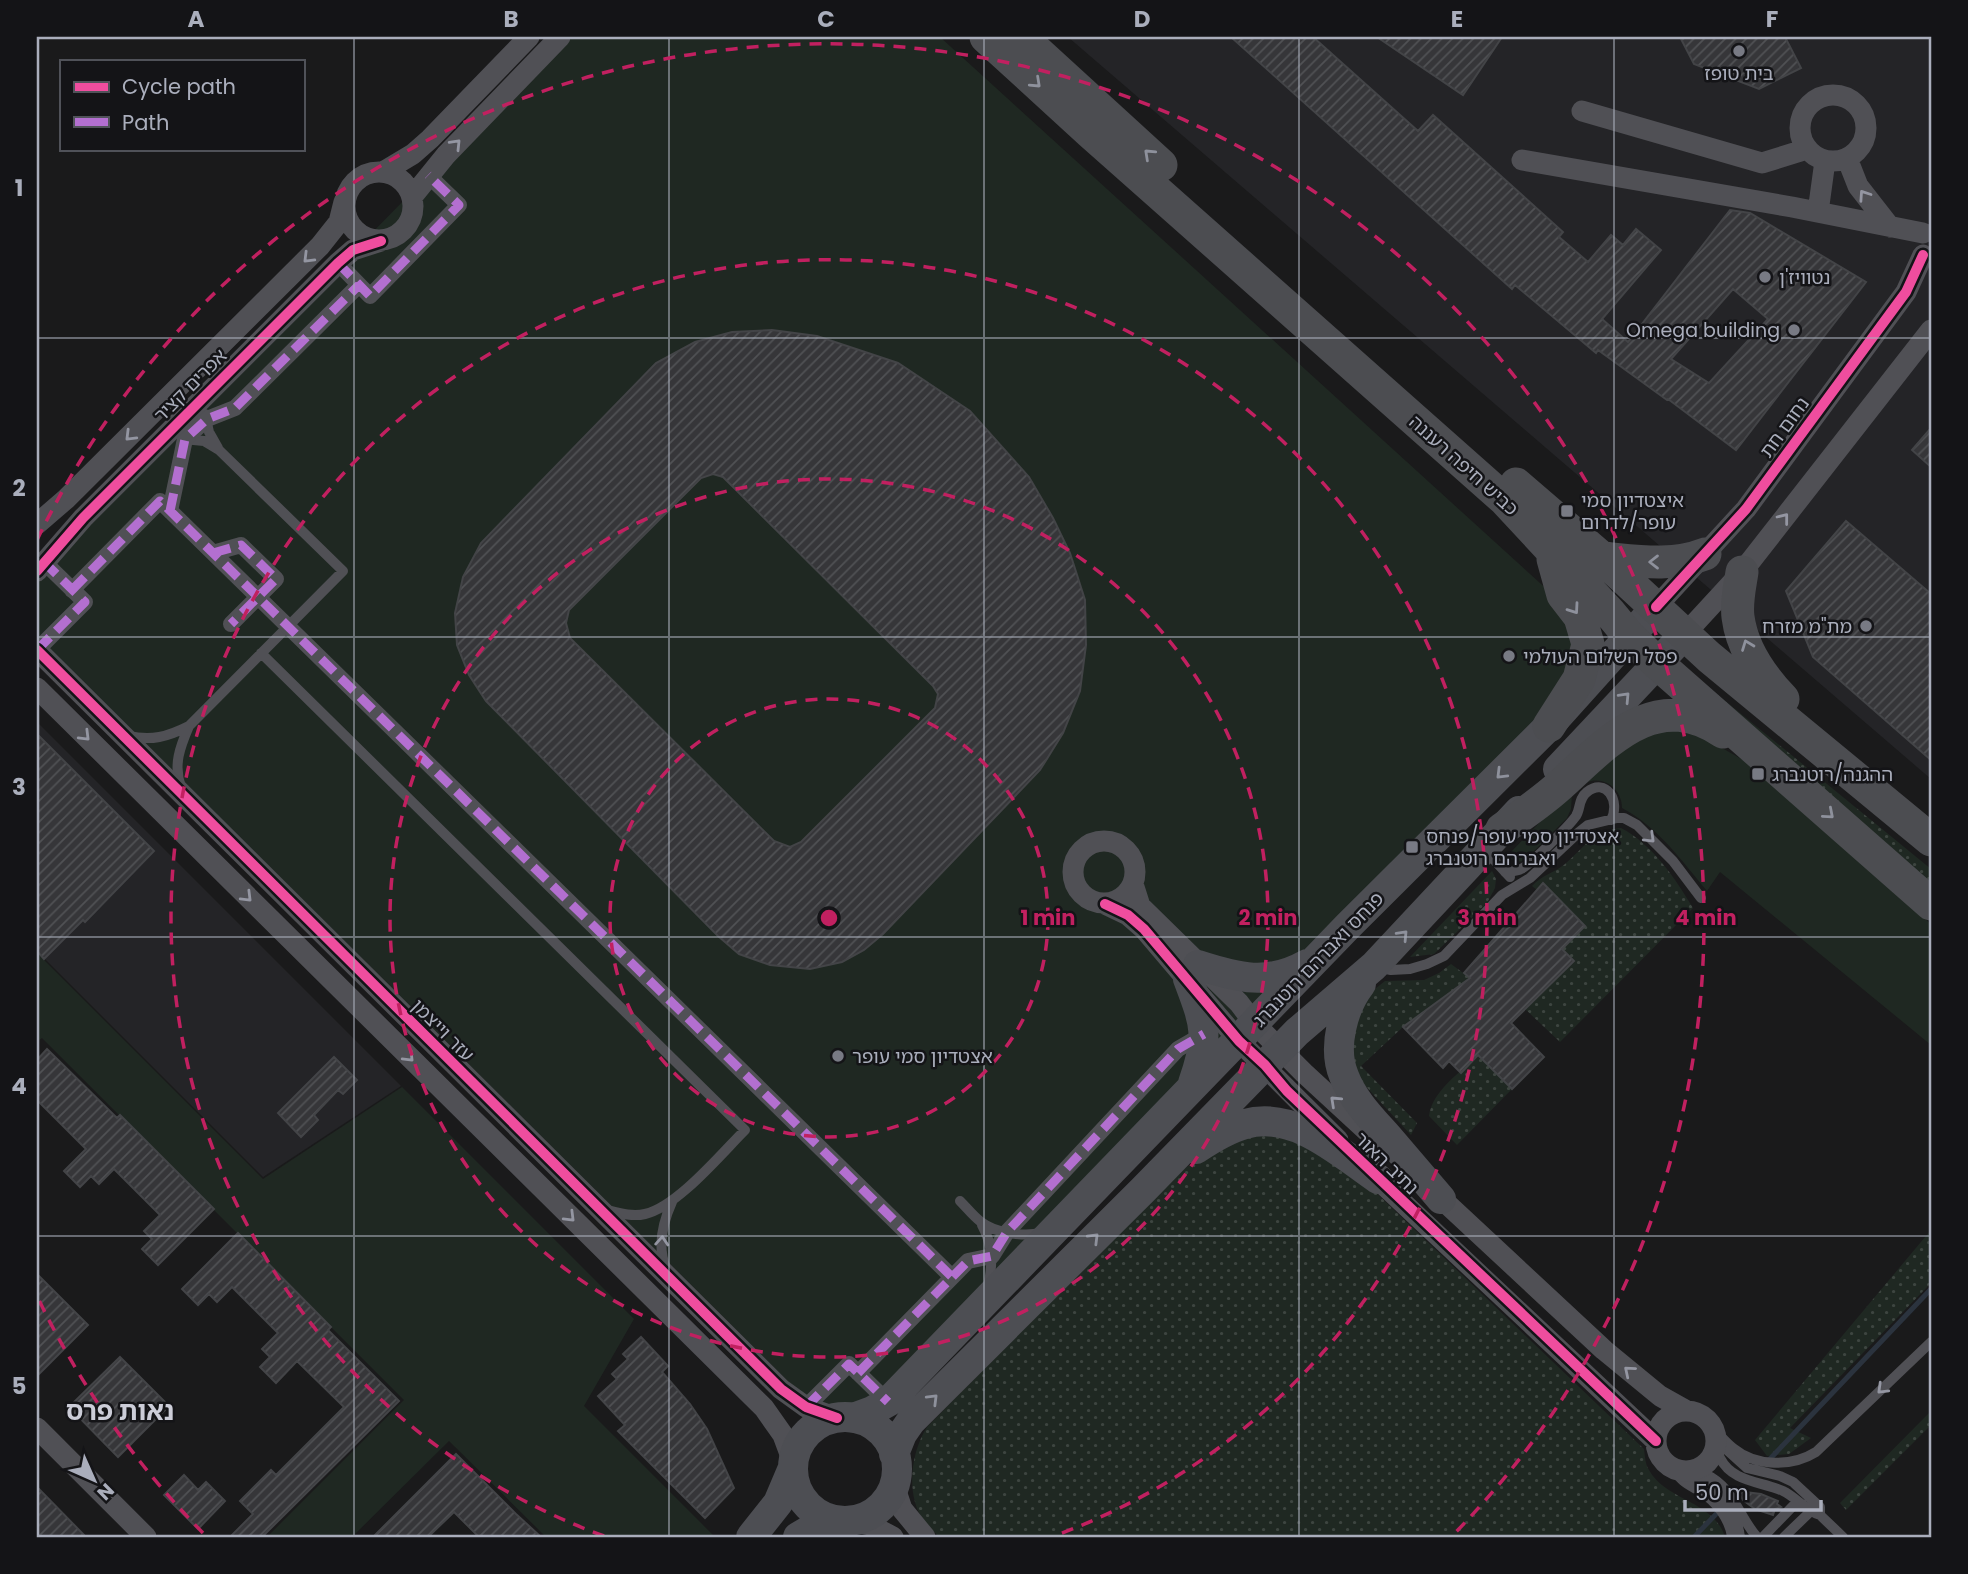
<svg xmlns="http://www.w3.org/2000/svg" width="1968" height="1574" font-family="Poppins,'Noto Sans Hebrew',sans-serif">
<defs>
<pattern id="grass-dots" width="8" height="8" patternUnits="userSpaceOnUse" patternTransform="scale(1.75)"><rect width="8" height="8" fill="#1f2822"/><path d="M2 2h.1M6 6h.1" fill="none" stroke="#3d4540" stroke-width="1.8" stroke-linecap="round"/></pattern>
<pattern id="building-hatch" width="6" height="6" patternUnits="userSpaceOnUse" patternTransform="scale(1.75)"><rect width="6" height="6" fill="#363639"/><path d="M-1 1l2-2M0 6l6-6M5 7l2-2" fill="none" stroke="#505154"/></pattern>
</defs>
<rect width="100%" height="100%" fill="#1a1a1b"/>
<!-- built -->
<path fill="#242427" d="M1068,37H1931V779Z
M37,722L401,1086L263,1177L37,951Z"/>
<!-- grass -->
<path fill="url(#grass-dots)" d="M1696,677L1931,869V887Z
M1621,828C1653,845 1675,878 1693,908L1560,1042L1525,1009L1573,961L1562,949L1537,890L1532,886C1542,875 1554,873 1565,864C1585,847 1592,831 1621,828Z
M1492,871L1496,879L1495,888L1487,903L1434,954L1410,957Z
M1451,964L1470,978L1403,1027L1361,1066L1417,1123L1411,1135L1358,1078L1348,1030L1356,1014L1375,989L1385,981L1424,980L1439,973Z
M1478,1055L1512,1089L1457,1145L1429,1116C1432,1091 1461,1072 1478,1055Z
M1264,1132L1295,1137L1368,1185L1644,1449C1645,1456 1645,1464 1649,1470C1666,1501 1714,1501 1725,1537H939C935,1532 928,1527 924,1521C905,1495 911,1452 927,1427L1164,1186L1200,1156Z
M1931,1230V1283L1790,1428L1811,1438L1789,1454L1767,1456L1755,1440Z
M1931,1411V1425L1846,1510L1840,1503Z"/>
<!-- park -->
<path fill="#1f2822" d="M564,37H940L1574,614L1578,679L871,1402C837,1417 828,1412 799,1392L40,639L37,630L39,580L56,555Z
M1674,721L1745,761L1931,924V1045L1720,872L1707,891C1681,860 1658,827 1622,808C1622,791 1608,778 1591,781C1584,783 1578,789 1572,794L1571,809L1567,818L1525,860C1518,863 1513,862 1507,856L1569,792L1637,731Z
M37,953L263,1179L402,1087L634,1319L584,1406L715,1537H546L449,1441L352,1537H267L404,1400L42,1038L37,1042Z"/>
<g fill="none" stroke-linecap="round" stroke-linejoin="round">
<!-- stream -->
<path stroke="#2b333e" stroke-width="5" d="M1767,1462L1931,1289
M1694,1537L1721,1509"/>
</g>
<!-- building -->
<path fill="url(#building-hatch)" stroke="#434447" stroke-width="2" fill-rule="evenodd" d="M1231,37H1313L1418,131L1433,115L1563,232L1559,237L1588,262L1611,235L1623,245L1636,229L1661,250L1602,319L1628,342L1730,210L1750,213L1866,282L1736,450L1668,399L1667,400L1598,350L1596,353L1515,285L1512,289ZM1733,289L1768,319L1709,383L1671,359Z
M1377,37H1502L1463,95Z
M1680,37H1785L1801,68L1759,89L1694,64Z
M772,330L817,336L898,363L970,411L1029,477L1053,518L1070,553L1085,600L1086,645L1080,691L1063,733L1040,770L883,934L864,950L842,962L810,969L770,965L739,954L718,936L486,701L469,675L457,645L455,613L463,577L481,543L656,363L695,342L732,332ZM713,474L723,477L933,686L938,694L935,708L801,842L790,847L774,841L570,638L566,623L569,610L701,478Z
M1931,428V467L1912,450Z
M1846,521L1931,594V760L1813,657L1786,591Z
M37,734L154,851L85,922L83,920L44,959L37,951Z
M1543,883L1585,926L1562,949L1574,961L1511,1023L1544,1057L1512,1089L1478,1055L1461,1073L1449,1061L1443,1068L1403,1027L1470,978L1464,973Z
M47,1049L117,1118L120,1115L214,1209L158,1265L142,1249L152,1239L144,1231L160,1215L114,1169L99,1184L91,1176L80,1187L64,1171L86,1149L37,1100V1060Z
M334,1057L357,1080L343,1094L338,1090L314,1115L318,1120L301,1137L278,1113Z
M238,1233L331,1327L328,1330L399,1401L262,1537H230L253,1514L240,1501L271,1470L276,1475L344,1407L297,1361L276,1383L260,1367L270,1357L262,1349L278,1333L232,1287L217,1302L209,1294L198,1305L182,1289Z
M37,1274L88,1325L37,1376Z
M641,1337L668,1366L662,1372L690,1404L707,1429L734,1488L705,1518L618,1431L625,1425L598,1396L617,1379L612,1374L628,1359L623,1354Z
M120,1357L169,1406L118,1457L69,1407Z
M456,1454L516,1514L541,1537H479L454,1512L428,1537H373Z
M184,1475L198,1490L206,1482L225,1501L198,1529L164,1495Z
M37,1487L86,1537H37Z
M1737,1491L1761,1494L1778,1501L1777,1504L1781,1507L1775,1509L1773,1515L1755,1509L1743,1500Z"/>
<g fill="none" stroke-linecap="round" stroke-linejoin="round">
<!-- service -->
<path stroke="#505055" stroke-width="10" d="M205,414L209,432L218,448
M261,653L745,1130C721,1154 677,1207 645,1214C632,1217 619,1213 607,1210
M128,736C152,741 167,737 189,726L343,571L219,450L204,441L183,439
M181,787C173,765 180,747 189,726
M1485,850L1510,877
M1505,872C1510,871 1516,872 1521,869C1530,865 1569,826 1576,816C1581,808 1578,799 1587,792C1606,777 1621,801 1611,820
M1377,967L1391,970L1410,969L1427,964L1444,956L1502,895L1530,878L1578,833L1588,825L1617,818H1624L1637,825L1673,861L1701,898
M960,1201C967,1208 973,1216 981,1222C995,1233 1023,1237 1041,1233
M982,1225C993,1245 993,1264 988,1287
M666,1268C657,1247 663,1222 672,1202
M1714,1429C1720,1435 1726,1443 1733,1448C1756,1467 1792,1467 1816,1452L1931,1342
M1715,1431C1719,1440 1716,1451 1720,1458C1733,1483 1761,1481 1783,1491C1796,1497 1806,1511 1820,1515
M1726,1449L1747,1468L1780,1476L1793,1482L1820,1507V1515L1843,1537
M1673,1468C1683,1473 1694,1470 1705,1474C1734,1487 1738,1516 1757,1537
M1673,1468C1681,1482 1688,1484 1701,1492C1717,1502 1730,1520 1732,1537
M1697,1479C1720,1489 1737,1513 1740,1537
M1763,1537L1793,1506L1802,1504
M1784,1537L1811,1511"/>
<!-- pedestrian -->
<path stroke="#505055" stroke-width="16" d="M338,263L370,296L459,205L428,175
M170,511L185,439L207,419L235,408L359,285
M213,553L241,545L276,579L231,624
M72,590L160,501L952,1277
M37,650L85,602L44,562
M858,1373L968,1261L992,1256L1007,1232L1178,1049L1204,1034
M806,1407L849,1364L888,1402"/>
<!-- minor -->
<path stroke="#505055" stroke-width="21" d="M1800 128a33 33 0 1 1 66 0a33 33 0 1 1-66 0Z
M1582,111L1762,163L1807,149
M1847,158L1858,186L1890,227
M1522,160L1792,207L1923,233
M345 206a34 34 0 1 1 68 0a34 34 0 1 1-68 0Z
M383,172L413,154L430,139L529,37
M412,197L446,155L560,37
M1818,212L1825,161
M37,524L66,499L320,246L339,222L344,202
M37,571L83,518L338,263L353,250L381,241
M1656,607L1746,509L1906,292L1923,255
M1684,635L1742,572L1931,330
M37,650L781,1389L806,1407L837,1418
M37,688L764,1408L783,1435L793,1462
M1073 872a31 31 0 1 1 62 0a31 31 0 1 1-62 0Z
M1133,884L1140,906L1239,1003L1255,1024L1304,1073L1368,1132
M1105,904L1128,915L1144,929L1239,1041L1338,1140
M1368,1170L1656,1441
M1431,1189L1604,1350L1660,1396L1685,1410
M1656 1441a30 30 0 1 1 60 0a30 30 0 1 1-60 0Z
M37,1428L146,1537
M894,1485L902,1509L925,1537
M852,1521L870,1525L893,1537"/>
<!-- secondary -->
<path stroke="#4d4e53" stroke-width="30" d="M1558,769L1684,635
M1198,965C1238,978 1268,986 1307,964
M1188,979C1205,1024 1210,1036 1193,1083
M1361,984C1343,1007 1332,1048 1344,1076C1353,1100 1371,1118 1388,1137C1406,1158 1423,1178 1441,1199
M1196,1149C1211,1139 1227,1129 1245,1124C1294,1110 1340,1153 1378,1179
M793 1469a52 52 0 1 1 104 0a52 52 0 1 1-104 0Z
M853,1418L872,1411L888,1402L1348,926L1549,726L1656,607
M894,1454L902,1434L911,1421L1143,1190L1297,1032L1374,966L1519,811
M751,1537L778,1503L792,1470
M798,1537L815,1527L837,1521"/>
<!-- trunk -->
<path stroke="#4c4d51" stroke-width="33" d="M986,37L1091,133L1505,500L1610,613L1629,636L1657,663L1931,904
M1021,37L1161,165
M1516,484L1602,558L1709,657L1931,840
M1602,558C1637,561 1672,567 1705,554
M1742,572C1740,586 1736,602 1738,617C1742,649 1762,677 1783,699
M1549,726L1579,679L1588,644L1580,617L1563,595L1553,559
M1502,829C1521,816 1540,803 1558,787C1606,744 1654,686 1723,732"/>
<!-- quiet -->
<path stroke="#b36fd0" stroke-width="9" stroke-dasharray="18 9" stroke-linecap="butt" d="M338,263L370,296L459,205L428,175
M170,511L185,439L207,419L235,408L359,285
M213,553L241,545L276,579L231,624
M72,590L160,501L952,1277
M37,650L85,602L44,562
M858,1373L968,1261L992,1256L1007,1232L1178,1049L1204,1034
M806,1407L849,1364L888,1402"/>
<defs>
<path id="cycleway" d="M37,571L83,518L338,263L353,250L381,241
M1656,607L1746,509L1906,292L1923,255
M37,650L781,1389L806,1407L837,1418
M1105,904L1128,915L1144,929L1239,1041L1265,1065L1287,1091L1656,1441"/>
</defs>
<!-- cycleway casing -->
<use href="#cycleway" stroke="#141417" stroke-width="15"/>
<!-- cycleway -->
<use href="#cycleway" stroke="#ef4d9e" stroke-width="10"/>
</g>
<!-- one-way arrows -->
<defs><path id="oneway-chevron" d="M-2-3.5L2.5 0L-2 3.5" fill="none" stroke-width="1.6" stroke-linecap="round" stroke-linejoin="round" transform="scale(1.75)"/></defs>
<g stroke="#8e919c">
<use href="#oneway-chevron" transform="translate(1036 83) rotate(43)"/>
<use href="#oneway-chevron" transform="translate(1149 154) rotate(-137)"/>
<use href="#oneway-chevron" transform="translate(1654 562) rotate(180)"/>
<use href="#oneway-chevron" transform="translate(1574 609) rotate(55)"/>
<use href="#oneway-chevron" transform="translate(1747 645) rotate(-111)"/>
<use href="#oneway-chevron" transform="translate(1625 697) rotate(-47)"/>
<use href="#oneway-chevron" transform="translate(1501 774) rotate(135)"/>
<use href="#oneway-chevron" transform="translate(1829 814) rotate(41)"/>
<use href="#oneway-chevron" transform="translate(1403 935) rotate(-47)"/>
<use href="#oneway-chevron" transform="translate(1094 1238) rotate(-45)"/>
<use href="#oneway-chevron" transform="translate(933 1399) rotate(-45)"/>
</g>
<g stroke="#9496a2">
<use href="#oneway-chevron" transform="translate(456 144) rotate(-46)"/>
<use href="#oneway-chevron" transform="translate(1864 195) rotate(-124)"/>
<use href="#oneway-chevron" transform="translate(308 258) rotate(135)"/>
<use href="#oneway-chevron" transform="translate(130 436) rotate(135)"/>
<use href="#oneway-chevron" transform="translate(1784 518) rotate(-52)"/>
<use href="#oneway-chevron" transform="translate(85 736) rotate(45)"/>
<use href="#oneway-chevron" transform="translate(1650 838) rotate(44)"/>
<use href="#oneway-chevron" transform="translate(247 897) rotate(45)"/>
<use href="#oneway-chevron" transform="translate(409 1057) rotate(45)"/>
<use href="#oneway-chevron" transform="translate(1335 1101) rotate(-137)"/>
<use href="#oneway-chevron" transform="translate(570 1217) rotate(45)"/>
<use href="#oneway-chevron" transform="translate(662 1241) rotate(-86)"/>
<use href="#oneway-chevron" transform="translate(1629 1371) rotate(-140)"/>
<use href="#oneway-chevron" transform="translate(1882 1389) rotate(136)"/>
</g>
<!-- grid -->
<path fill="none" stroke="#aaaebc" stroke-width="2" stroke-opacity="0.55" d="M354,37V1537M669,37V1537M984,37V1537M1299,37V1537M1614,37V1537M37,338H1931M37,637H1931M37,937H1931M37,1236H1931"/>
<!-- distance rings -->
<g fill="none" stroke="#c12060" stroke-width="3.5" stroke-dasharray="12 9">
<circle cx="829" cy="918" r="219"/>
<circle cx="829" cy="918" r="439"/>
<path d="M604 1536A658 658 0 1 1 1054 1536"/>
<path d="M203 1533A877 877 0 0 1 37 1296M37 540A877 877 0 1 1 1455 1533"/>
</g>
<!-- markers -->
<g fill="#787a84" stroke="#141417" stroke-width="2.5">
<circle cx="1739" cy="51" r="7"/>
<circle cx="1765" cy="277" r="7"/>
<circle cx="1794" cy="330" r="7"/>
<rect x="1560" y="504" width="14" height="14" rx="3.5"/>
<circle cx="1866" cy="626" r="7"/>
<circle cx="1509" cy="656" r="7"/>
<rect x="1751" y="767" width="14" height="14" rx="3.5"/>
<rect x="1405" y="840" width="14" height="14" rx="3.5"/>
<circle cx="838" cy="1056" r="7"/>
</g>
<g text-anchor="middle" stroke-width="5" stroke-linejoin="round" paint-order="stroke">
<!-- poi labels -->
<g font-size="19" fill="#aaaebc" stroke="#141417" text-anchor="start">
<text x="1739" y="80" text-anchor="middle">בית טופז</text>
<text x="1779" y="284">נטוויז'ן</text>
<text x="1780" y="337" text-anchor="end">Omega building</text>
<text x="1581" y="507">איצטדיון סמי<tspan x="1581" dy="22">עופר/לדרום</tspan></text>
<text x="1852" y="633" text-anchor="end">מת"מ מזרח</text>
<text x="1523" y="663">פסל השלום העולמי</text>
<text x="1772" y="781">ההגנה/רוטנברג</text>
<text x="1426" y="843">אצטדיון סמי עופר/פנחס<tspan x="1426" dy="22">ואברהם רוטנברג</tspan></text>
<text x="852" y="1063">אצטדיון סמי עופר</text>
</g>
<!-- street labels -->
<g font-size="19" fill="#aaaebc" stroke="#141417">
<text transform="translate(190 385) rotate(-45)" y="7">אפרים קציר</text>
<text transform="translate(1784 427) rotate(-54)" y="7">נחום חת</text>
<text transform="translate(1464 465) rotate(42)" y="7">כביש חיפה רעננה</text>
<text transform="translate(1318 959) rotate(-46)" y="7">פנחס ואברהם רוטנברג</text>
<text transform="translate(443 1030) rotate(45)" y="7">עזר וייצמן</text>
<text transform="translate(1387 1163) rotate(44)" y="7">נתיב האור</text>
</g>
<!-- district labels -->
<g font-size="26" font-weight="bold" fill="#cccdd8" stroke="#141417">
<text x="120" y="1420">נאות פרס</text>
</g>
</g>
<circle cx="829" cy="918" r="10" fill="#c12060" stroke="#141417" stroke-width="3.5"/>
<g font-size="21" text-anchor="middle" font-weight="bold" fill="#c12060" stroke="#141417" stroke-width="5" stroke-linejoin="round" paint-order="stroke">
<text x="1048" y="925">1 min</text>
<text x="1268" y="925">2 min</text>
<text x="1487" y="925">3 min</text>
<text x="1706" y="925">4 min</text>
</g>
<!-- border -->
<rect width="1968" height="1574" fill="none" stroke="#141417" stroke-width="77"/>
<!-- legend -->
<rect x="60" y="60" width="245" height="91" fill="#141417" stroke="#505259" stroke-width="2"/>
<rect x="74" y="82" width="35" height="10" fill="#ef4d9e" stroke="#505259" stroke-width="2"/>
<text x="122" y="94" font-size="21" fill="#aaaebc">Cycle path</text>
<rect x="74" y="117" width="35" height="10" fill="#b36fd0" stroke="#505259" stroke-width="2"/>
<text x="122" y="130" font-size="21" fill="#aaaebc">Path</text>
<!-- north arrow -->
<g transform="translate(94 1480) rotate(135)" stroke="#141417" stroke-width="5" paint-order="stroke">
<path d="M0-5L12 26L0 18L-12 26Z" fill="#aaaebc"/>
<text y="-10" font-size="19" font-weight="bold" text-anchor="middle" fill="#aaaebc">N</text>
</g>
<!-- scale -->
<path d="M1685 1500v10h136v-10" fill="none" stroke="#aaaebc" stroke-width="3.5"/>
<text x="1695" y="1500" font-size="21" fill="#aaaebc" stroke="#141417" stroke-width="5" paint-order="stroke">50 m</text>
<rect x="38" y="38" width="1892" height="1498" fill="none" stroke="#aaaebc" stroke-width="2.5"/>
<g font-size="23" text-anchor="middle" font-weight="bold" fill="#aaaebc">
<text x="196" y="27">A</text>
<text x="511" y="27">B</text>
<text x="826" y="27">C</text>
<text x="1142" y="27">D</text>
<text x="1457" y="27">E</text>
<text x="1772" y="27">F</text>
<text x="19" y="196">1</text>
<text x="19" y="496">2</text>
<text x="19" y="795">3</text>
<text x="19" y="1094">4</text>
<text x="19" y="1394">5</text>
</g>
</svg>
